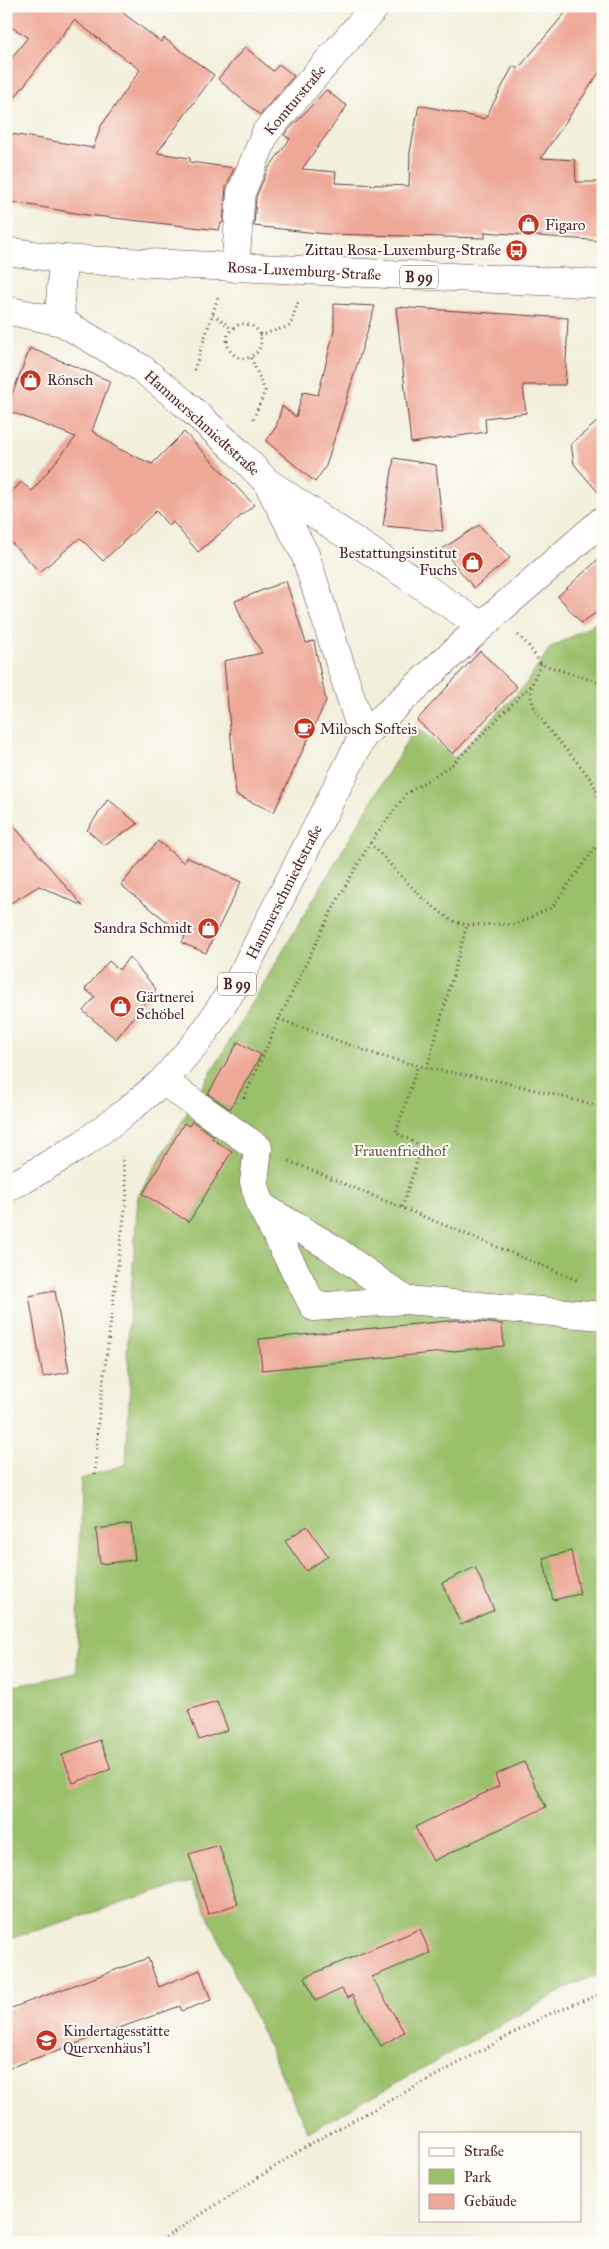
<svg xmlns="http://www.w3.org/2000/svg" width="609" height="2249" font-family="'IM FELL Great Primer',serif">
<rect width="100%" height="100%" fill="#fdfcf7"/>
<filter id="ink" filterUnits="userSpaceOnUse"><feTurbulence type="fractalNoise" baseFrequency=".02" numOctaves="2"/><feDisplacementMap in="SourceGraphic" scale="10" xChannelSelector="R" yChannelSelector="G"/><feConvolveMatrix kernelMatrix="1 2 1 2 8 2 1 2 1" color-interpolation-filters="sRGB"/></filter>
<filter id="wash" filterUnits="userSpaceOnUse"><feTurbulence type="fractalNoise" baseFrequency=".0096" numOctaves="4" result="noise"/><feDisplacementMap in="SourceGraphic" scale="20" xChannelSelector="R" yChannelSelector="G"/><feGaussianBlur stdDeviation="1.12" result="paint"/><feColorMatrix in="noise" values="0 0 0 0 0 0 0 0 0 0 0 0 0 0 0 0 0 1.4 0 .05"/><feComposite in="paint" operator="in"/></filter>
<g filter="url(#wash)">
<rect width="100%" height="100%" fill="#f2efdb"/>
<!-- green -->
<path fill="#9ac06b" stroke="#72704b" d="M603,619V1973L576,1983L308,2132L192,1881L6,1940V1688L77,1673L81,1479L126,1464L130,1381L127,1351L138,1196L416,726L454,758L525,685L550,648Z"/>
<g id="blocks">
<!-- building -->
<path fill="#eea897" d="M6,6H114L161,42L164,38L214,75L157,153L190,158V162L234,168L226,187L223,223H221L219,230L87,215L6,201V133L93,148L101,126L140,70L74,20L6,109V65L28,37L6,24Z
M571,6H603V67L541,158L575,160L576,182H603V241L485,232V238L326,234L254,226L256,197L268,169L290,139L284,135L326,90L347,106L302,169L336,172L335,183L409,186L410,152L419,105L485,119L513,66L518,69Z
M245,47L273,71L279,64L294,76L260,115L218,79Z
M334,304L375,306L326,466L315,482L266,441L276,427L282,406L296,417L303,392L318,395L334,331Z
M396,307L568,318L565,385H523L526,413L485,418L486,432L411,443Z
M30,348L110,381L92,431L119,449L152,464L184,432L254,505L198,552L173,522L169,526L156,511L103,561L80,538L40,572L6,537V499L21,482L32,491L76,437L6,410Z
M603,417V498L574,464L571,444Z
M394,458L436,465L443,531L383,526Z
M479,525L510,558L474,588L442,549Z
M603,555V608L581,623L558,596Z
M286,581L306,643L314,641L326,701L274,812L236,795L224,661L262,653L241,617L235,601Z
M480,651L517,687L453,754L417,720Z
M108,799L138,824L104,845L87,830Z
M6,817L83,906L39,886L6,906Z
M158,841L184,863L186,857L241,882L206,953L182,943L185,936L121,885Z
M129,957L156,989L116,1039L83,1011L95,997L85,989L109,961L119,970Z
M238,1042L261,1055L230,1109L208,1094Z
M192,1121L214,1136L212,1139L232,1151L189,1222L143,1194L184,1123L189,1126Z
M55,1291L69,1372L43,1377L29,1296Z
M458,1320L502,1324L504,1346L262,1370L259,1339Z
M131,1524L135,1560L100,1564L96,1529Z
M307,1526L328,1556L306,1571L285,1541Z
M571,1551L580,1594L553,1600L543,1558Z
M475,1567L494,1610L461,1625L442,1583Z
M217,1701L228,1730L199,1740L188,1710Z
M100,1740L111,1769L73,1783L62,1755Z
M524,1762L546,1807L433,1861L415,1827L499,1786L495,1775Z
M219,1845L238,1904L208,1914L189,1854Z
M420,1929L430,1953L372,1977L404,2032L381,2046L352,1995L347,1998L342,1989L315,2001L305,1977Z
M148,1958L159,1987L200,1970L211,2000L182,2011L180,2006L6,2069V2010Z"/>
</g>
</g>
<g filter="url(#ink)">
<use href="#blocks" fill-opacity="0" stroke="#633e45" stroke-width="1"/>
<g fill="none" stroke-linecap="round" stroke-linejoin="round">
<defs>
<path id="minor" d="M235,268L241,193L266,132L376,6
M6,310L62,322L141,368L183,402L239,453L267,482L482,626
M62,322L60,304L63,259
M269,486L305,554L363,736
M163,1081L258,1148L254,1182L261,1206L332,1248L405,1300L603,1316
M261,1206L314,1307L405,1300"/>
<path id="major" d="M6,251L63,259L603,284
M6,1187L23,1180L83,1144L127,1111L163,1081L201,1037L240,978L363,736L496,613L603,520"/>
</defs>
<!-- minor casing -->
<use href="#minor" stroke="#633e45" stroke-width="29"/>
<!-- major casing -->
<use href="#major" stroke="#633e45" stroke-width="29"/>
<!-- path -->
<path stroke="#633e45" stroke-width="3" stroke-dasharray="1 4" stroke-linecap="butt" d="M213,314L232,329
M227 341a17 17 0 1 1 34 0a17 17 0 1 1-34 0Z
M260,335L290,326L298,302
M251,358L265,391L252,422
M194,370L218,297
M518,635L528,645L541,664L603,684
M541,664C536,674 530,685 531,697C534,723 582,761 595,787C601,800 601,820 603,833
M370,843L422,898L452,921L467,925L517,924L552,907L603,837
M279,1019L377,1055L427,1068L499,1081L603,1107
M427,1068L467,925
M244,1098L279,1019L332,910L370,843L406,794L453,764L532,684
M289,1161L577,1280
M402,1207L422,1146L396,1133L418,1065
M601,1285L603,1273
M95,1474L98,1422L127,1193L122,1156
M157,2243L310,2144L547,2015L603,1993"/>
<!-- minor -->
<use href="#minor" stroke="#fff" stroke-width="28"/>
<!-- major -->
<use href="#major" stroke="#fff" stroke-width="28"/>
</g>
</g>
<!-- icons -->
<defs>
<symbol id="shop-disc" viewBox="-11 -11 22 22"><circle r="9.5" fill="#c8321e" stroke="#fdfcf7"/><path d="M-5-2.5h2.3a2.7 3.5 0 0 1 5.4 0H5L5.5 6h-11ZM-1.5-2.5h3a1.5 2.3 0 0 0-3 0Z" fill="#fff"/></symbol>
<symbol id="bus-disc" viewBox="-11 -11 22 22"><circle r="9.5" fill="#c8321e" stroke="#fdfcf7"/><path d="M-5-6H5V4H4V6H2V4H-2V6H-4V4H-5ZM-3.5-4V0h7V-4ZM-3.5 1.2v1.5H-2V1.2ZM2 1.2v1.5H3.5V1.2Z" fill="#fff"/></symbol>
<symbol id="cafe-disc" viewBox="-11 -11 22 22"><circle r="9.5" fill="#c8321e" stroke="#fdfcf7"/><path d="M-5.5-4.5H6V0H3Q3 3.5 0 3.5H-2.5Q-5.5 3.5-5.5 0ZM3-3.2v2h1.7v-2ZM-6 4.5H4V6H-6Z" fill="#fff"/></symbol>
<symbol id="school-disc" viewBox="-11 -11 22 22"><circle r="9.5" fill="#c8321e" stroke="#fdfcf7"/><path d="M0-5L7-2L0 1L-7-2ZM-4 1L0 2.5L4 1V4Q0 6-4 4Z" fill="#fff"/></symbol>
</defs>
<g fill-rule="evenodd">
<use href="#shop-disc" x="516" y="212" width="25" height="25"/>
<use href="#bus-disc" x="504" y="238" width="25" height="25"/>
<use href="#shop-disc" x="18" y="368" width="25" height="25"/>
<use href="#shop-disc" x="460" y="550" width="25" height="25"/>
<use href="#cafe-disc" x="292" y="716" width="25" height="25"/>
<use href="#shop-disc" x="196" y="916" width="25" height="25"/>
<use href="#shop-disc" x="108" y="994" width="25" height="25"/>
<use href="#school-disc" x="34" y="2028" width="25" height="25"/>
</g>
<g text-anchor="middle" stroke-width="4" stroke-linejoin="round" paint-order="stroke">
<!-- shield labels -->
<g fill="#fdfcf7" stroke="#806168" stroke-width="1">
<rect x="400" y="265.5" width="38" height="23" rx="4"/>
<rect x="218" y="972.5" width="38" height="23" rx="4"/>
</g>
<g font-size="14" font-weight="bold" fill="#4a1f2b">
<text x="419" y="282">B 99</text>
<text x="237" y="989">B 99</text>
</g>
<!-- street labels -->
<g font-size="15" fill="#4a1f2b" stroke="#fdfcf7">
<text transform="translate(295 100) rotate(-50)" y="5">Komturstraße</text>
<text transform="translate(304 271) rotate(3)" y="5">Rosa-Luxemburg-Straße</text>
<text transform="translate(202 423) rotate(42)" y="5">Hammerschmiedtstraße</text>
<text transform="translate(284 892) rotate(-63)" y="5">Hammerschmiedtstraße</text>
</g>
<!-- poi labels -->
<g font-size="15" fill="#4a1f2b" stroke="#fdfcf7" text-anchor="start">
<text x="545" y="230">Figaro</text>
<text x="501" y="255" text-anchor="end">Zittau Rosa-Luxemburg-Straße</text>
<text x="47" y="385">Rönsch</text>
<text x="457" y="558" text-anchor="end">Bestattungsinstitut<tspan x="457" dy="17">Fuchs</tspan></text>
<text x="320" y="734">Milosch Softeis</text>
<text x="192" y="933" text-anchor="end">Sandra Schmidt</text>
<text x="136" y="1002">Gärtnerei<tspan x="136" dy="17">Schöbel</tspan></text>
<text x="63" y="2036">Kindertagesstätte<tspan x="63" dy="17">Querxenhäus'l</tspan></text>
</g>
<!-- park labels -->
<g font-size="15" fill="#665741" stroke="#fdfcf7">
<text x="400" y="1156">Frauenfriedhof</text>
</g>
</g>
<!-- margin -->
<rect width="609" height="2249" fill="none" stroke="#fdfcf7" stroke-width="25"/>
<!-- legend -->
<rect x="419" y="2132" width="162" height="90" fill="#fdfcf7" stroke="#b5a4a5"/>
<rect x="429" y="2148" width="25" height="8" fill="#ffffff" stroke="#b5a4a5"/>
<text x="464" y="2156" font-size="15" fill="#4a1f2b">Straße</text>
<rect x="429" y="2169" width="25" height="15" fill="#9ac06b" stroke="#b5a4a5"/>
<text x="464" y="2182" font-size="15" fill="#4a1f2b">Park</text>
<rect x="429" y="2194" width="25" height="15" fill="#eea897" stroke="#b5a4a5"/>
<text x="464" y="2206" font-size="15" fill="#4a1f2b">Gebäude</text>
</svg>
